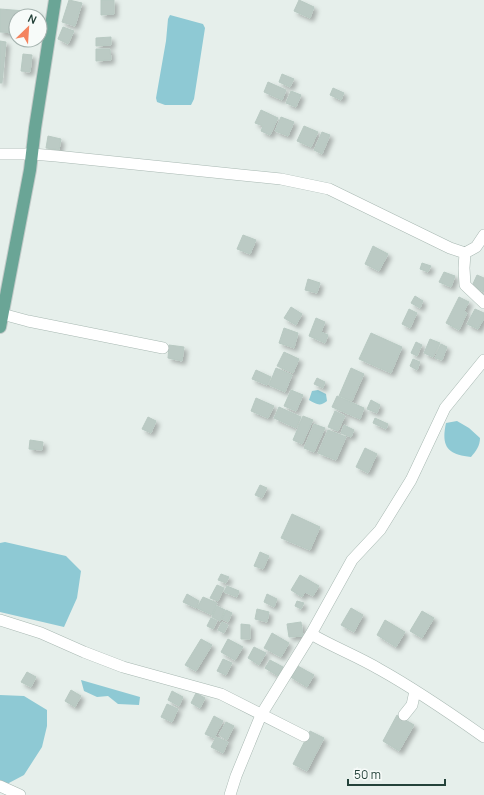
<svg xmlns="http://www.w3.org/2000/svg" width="484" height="795" font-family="Manrope,sans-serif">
<defs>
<filter id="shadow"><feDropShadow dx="3.5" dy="3.5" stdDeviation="2" flood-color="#0004"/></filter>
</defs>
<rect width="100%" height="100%" fill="#e6efeb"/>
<!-- water -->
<path fill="#8ec9d4" d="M170,15L203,24L205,28L194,99L191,105H165L157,102L156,98L166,41L168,19Z
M318,390L326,394L327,401C320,407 316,404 309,400L312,391Z
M457,421L469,428L480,438C480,446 476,451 471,457C447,455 441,446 446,423Z
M5,542L66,556L81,571L77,598L64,627L0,612V543Z
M81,680L140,697L139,705L118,704L108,696L97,697L84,691Z
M0,695L24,696L47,710V726L42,747L24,775L7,784L0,780Z"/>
<!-- building -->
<path fill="#bbcac4" stroke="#b8c9c2" filter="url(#shadow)" d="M69,0L82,3L75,26L62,22Z
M101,0H114V14L101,15Z
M299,0L314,7L310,18L294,11Z
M0,9L38,12L37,16H16V33L0,32Z
M63,27L74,31L68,44L58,39Z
M111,37V45L96,46V38Z
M0,41L6,42L2,83H0Z
M96,49H110L111,60L96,61Z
M23,54L32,55L30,72L21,71Z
M282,74L294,79L290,87L279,82Z
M268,82L286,90L282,100L264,92Z
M333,88L344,93L341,100L330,95Z
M291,91L301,95L296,107L286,103Z
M261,110L278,118L270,135L261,131L263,126L255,123Z
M281,117L294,122L288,136L275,131Z
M304,126L318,132L311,147L297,141Z
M322,132L330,135L322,154L314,150Z
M48,136L61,139L59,150L46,148Z
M243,235L256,240L250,254L237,249Z
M373,246L388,254L379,271L365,264Z
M422,263L431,266L428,272L420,269Z
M444,272L455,276L451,287L439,282Z
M477,275L484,278V292L472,286Z
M308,279L320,283L317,293L305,290Z
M415,296L423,301L420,308L411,303Z
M459,297L469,302L464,311L467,313L459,330L446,323Z
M291,307L302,314L296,325L284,318Z
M409,309L417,313L410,328L402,324Z
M475,309L484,313V318L478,329L467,324Z
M316,318L325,322L321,332L328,335L325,343L309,336Z
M284,328L298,333L294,348L279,343Z
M371,333L402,347L391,373L359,359Z
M430,339L440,343L433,357L424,353Z
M416,342L422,345L417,356L411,353Z
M441,344L447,347L442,360L435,358Z
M169,345L184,347L182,361L168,358Z
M284,352L299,359L293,373L277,366Z
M413,359L420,362L417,370L410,366Z
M276,368L292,375L285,392L269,385Z
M351,368L364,374L352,401L339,396Z
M256,370L271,377L267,385L252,379Z
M317,378L325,382L323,388L314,384Z
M291,390L303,395L296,411L284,406Z
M337,396L364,408L360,419L332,407Z
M256,398L274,406L268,418L251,411Z
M371,400L380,405L377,413L367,409Z
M279,407L301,417L296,428L274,418Z
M335,411L345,416L338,431L328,427Z
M303,416L313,420L302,444L293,440Z
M148,417L156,421L151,433L142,429Z
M375,418L388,424L386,429L373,423Z
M314,424L325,428L314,452L304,448Z
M344,425L354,430L351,437L341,433Z
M328,430L346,437L336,460L318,453Z
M30,440L43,442L42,450L29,449Z
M365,448L377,454L368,473L356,467Z
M260,485L267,488L262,498L255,495Z
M292,514L320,527L310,550L281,538Z
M260,552L269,556L263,569L254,566Z
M221,574L229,577L226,583L218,580Z
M300,575L319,586L313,596L305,592L302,597L291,590Z
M217,585L224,588L218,601L210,598Z
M227,586L239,591L237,597L224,592Z
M187,594L199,601L196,608L183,602Z
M267,594L277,599L274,607L264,602Z
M203,597L217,603L212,615L197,608Z
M297,601L304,603L301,609L295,606Z
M217,606L225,610L220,621L212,617Z
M351,608L363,615L354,632L341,625Z
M257,609L269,612L267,622L255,619Z
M226,610L232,613L228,622L222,619Z
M422,611L434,618L422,638L410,631Z
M211,618L217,621L213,629L207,626Z
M385,620L405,632L396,647L377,635Z
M222,622L228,625L224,633L218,630Z
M301,622L303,636L289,637L287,624Z
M241,624L250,625V639H241Z
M272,633L289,643L281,657L264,648Z
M201,639L212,645L196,671L185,665Z
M228,639L243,647L235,660L221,652Z
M254,647L266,653L259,665L248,658Z
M223,659L232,663L226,675L217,671Z
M270,660L283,667L278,676L265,668Z
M296,665L314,675L307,687L289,676Z
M27,672L36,677L31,687L21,682Z
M71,690L81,696L75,707L65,701Z
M172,691L183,697L179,706L168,700Z
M196,693L205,698L200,708L191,703Z
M167,704L178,709L172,722L161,717Z
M397,715L414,725L399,751L383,741Z
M214,716L223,721L214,738L205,734Z
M226,722L234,726L227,740L219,735Z
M310,731L324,738L307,771L293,764Z
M216,737L228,742L223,753L211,747Z"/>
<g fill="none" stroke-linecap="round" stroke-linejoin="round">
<defs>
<path id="minor" d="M0,154H32L56,156L281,179L329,189L450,248L465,253L476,247L484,235
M465,253L464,268L465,285L484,303
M2,314L28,321L163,348
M0,620L41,633L84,652L123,667L221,694L304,736
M311,634C333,647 357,656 379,669C415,689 450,713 484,737
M404,715L412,705L415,691
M0,786L20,795
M230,795L236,776L261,715L311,634L352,560L380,530L411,480L445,408L484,360"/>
<path id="primary" d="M0,327L30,170L35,128L55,0"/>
</defs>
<!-- minor casing -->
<use href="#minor" stroke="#a8b8b2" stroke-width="12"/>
<!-- primary casing -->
<use href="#primary" stroke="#c2cac8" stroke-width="14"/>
<!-- minor -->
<use href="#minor" stroke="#fff" stroke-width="11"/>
<!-- primary -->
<use href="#primary" stroke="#6aa596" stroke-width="12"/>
</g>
<!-- north arrow -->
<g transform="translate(28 28) rotate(25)"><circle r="19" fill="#f7fbf9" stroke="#a3b1ad"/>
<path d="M0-3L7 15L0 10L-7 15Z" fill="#f4845f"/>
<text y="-6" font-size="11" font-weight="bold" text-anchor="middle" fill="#24423a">N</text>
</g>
<!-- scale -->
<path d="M348 779v6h97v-6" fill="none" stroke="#24423a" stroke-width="2"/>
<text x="354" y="779" font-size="12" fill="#24423a" stroke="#f7fbf9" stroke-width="3" paint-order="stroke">50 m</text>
</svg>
